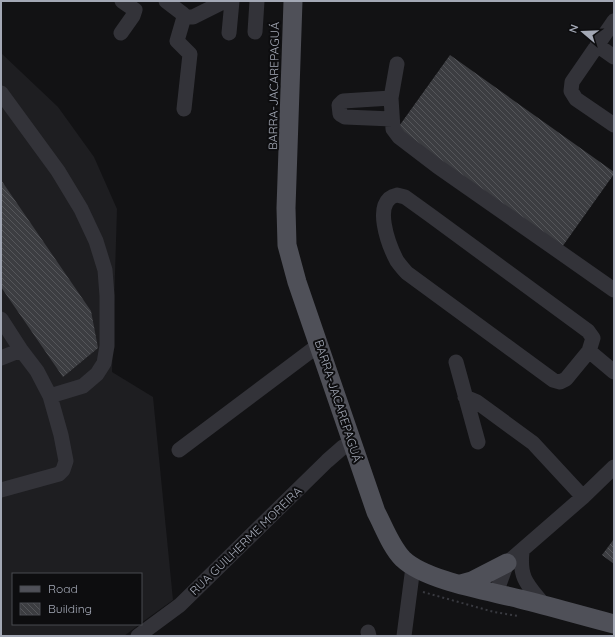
<svg xmlns="http://www.w3.org/2000/svg" width="615" height="637" font-family="Quicksand,sans-serif">
<defs>
<pattern id="building-back-hatch" width="6" height="6" patternUnits="userSpaceOnUse"><rect width="6" height="6" fill="#3c3d41"/><path d="M-1 5l2 2M0 0l6 6M5-1l2 2" fill="none" stroke="#55565a"/></pattern>
</defs>
<rect width="100%" height="100%" fill="#121214"/>
<!-- built -->
<path fill="#1e1e21" d="M1,53L58,107L94,157L117,209L112,372L153,397L173,600L141,623V574H13V624H140L124,636H1Z"/>
<!-- building -->
<path fill="url(#building-back-hatch)" d="M450,55L614,172V174L562,247L397,129Z
M1,180L91,311L98,348L63,377L1,287Z
M614,539V564L602,555Z"/>
<g fill="none" stroke-linecap="round" stroke-linejoin="round">
<!-- path -->
<path stroke="#393a40" stroke-width="2" stroke-dasharray="2 3" stroke-linecap="butt" d="M423,592L494,612L518,616"/>
<!-- minor -->
<path stroke="#333339" stroke-width="15" d="M166,1L183,14L184,17L177,41L190,54L184,109
M184,17H193L225,1
M614,21L572,82L571,91L576,99L614,125
M255,32L257,1
M121,33L133,16L135,10L122,1
M229,33L232,1
M597,45L614,57
M397,64L391,98L393,129L399,137L437,166L614,290
M1,93L58,171L81,209L96,241L105,270L107,296V346L104,363L97,374L83,386L50,396
M391,98L343,101L339,105L340,114L345,117L392,119
M397,195L405,197L430,215L588,331L593,338L589,351L566,379L560,382L553,380L407,273C403,269 400,265 397,261C389,246 371,200 397,195Z
M1,319L21,350L37,371L50,396L61,435L66,461L63,470L59,474L1,490
M589,351L614,372
M1,358L21,350
M456,362L478,442
M465,397L477,402L533,443L583,497
M179,450L312,350L319,346
M522,552C519,579 528,585 544,605
M496,593L507,563L583,497L614,467
M368,632L369,636
M138,636L180,605L327,461L343,447L351,443
M404,636L413,567"/>
<!-- major -->
<path stroke="#4f5058" stroke-width="19" d="M293,1L286,208L287,245L297,282L376,512C384,527 391,547 403,559C426,581 489,591 520,599C552,607 583,616 614,624
M461,584L472,581L507,563"/>
</g>
<g text-anchor="middle" stroke-width="4" stroke-linejoin="round" paint-order="stroke">
<!-- street labels -->
<g font-size="12" fill="#a3a8b5" stroke="#0d0d0f">
<text transform="translate(274 86) rotate(-89)" y="4">BARRA-JACAREPAGUÁ</text>
<text transform="translate(338 401) rotate(72)" y="4">BARRA-JACAREPAGUÁ</text>
<text transform="translate(246 541) rotate(-44)" y="4">RUA GUILHERME MOREIRA</text>
</g>
</g>
<!-- border -->
<rect width="615" height="637" fill="none" stroke="#a3a8b5" stroke-width="4"/>
<!-- legend -->
<rect x="12" y="573" width="130" height="52" fill="#0d0d0f" stroke="#494b51"/>
<rect x="20" y="586" width="20" height="6" fill="#4f5058" stroke="#494b51"/>
<text x="48" y="593" font-size="12" fill="#a3a8b5">Road</text>
<rect x="20" y="603" width="20" height="12" fill="url(#building-back-hatch)" stroke="#494b51"/>
<text x="48" y="613" font-size="12" fill="#a3a8b5">Building</text>
<!-- north arrow -->
<g transform="translate(583 32) rotate(289)" stroke="#0d0d0f" stroke-width="3" paint-order="stroke">
<path d="M0-3L7 15L0 10L-7 15Z" fill="#a3a8b5"/>
<text y="-6" font-size="11" font-weight="bold" text-anchor="middle" fill="#a3a8b5">N</text>
</g>
</svg>
